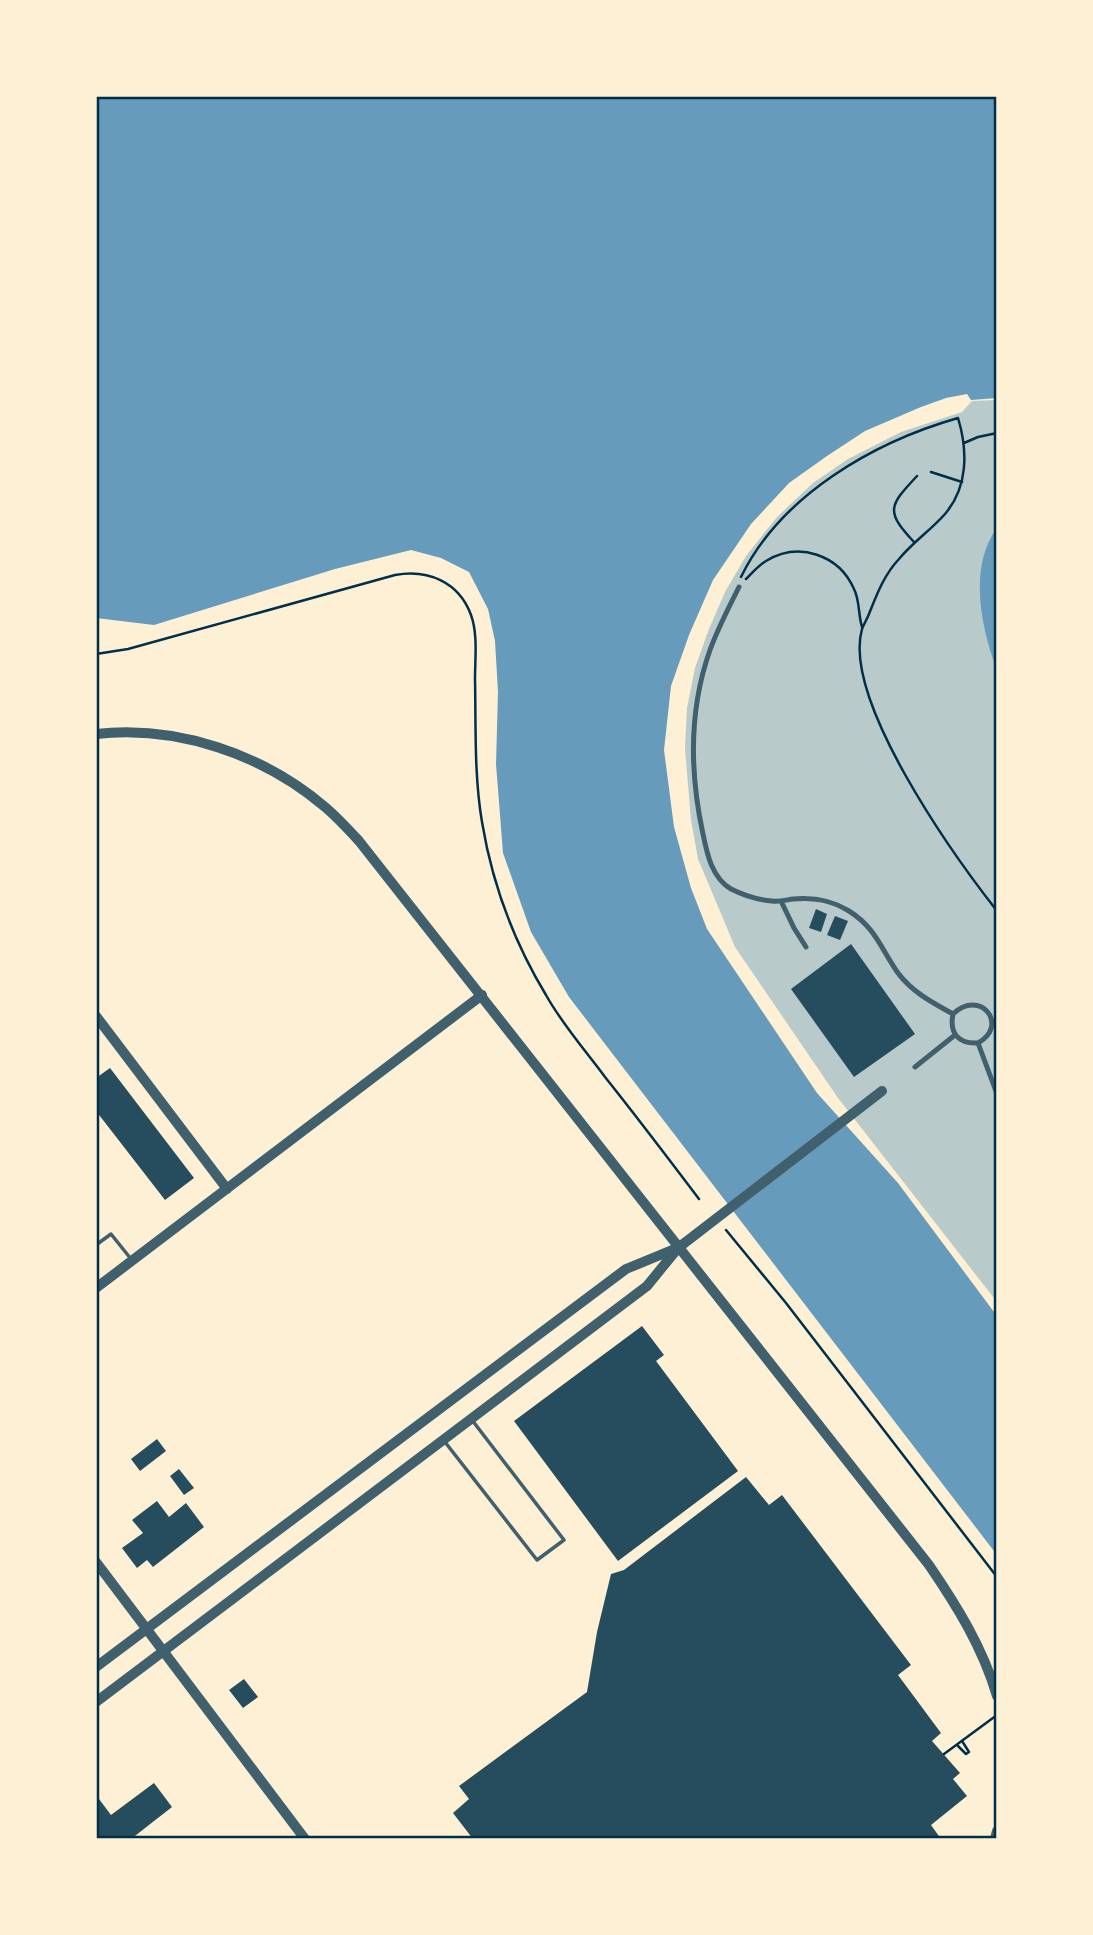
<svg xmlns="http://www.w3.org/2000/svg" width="1093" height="1935" font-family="Figtree,sans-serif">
<rect width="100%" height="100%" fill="#fdf0d5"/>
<!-- green -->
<path fill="#b9caca" d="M997,400V1302L838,1098L735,947L698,859L691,820L685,749L687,708L695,668L709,629L725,592L746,556L777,517L813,483L848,459L901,432L962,412L972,401Z"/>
<!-- water -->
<path fill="#669bbc" d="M96,96H997V398L971,400L967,394L946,398L921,407L865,431L827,456L789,483L751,524L713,580L689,635L671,686L664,750L674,827L691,888L707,929L817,1093L898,1183L997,1316V1555L569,997L531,932L503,853L496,764L498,692L495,641L488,609L469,572L441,558L411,550L335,569L154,625L96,618Z
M997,528V670C981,628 968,567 997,528Z"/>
<!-- building -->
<path fill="#264d5e" d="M816,909L827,914L821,932L809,928Z
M835,916L848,921L840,940L827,935Z
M851,944L915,1034L854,1077L791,989Z
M110,1068L194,1178L165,1200L96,1111V1078Z
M642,1326L664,1355L656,1361L738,1471L618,1561L514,1421Z
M157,1439L166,1451L140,1471L131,1459Z
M179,1469L194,1488L184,1495L170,1476Z
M746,1477L769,1505L782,1495L911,1665L898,1675L941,1733L932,1741L960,1773L953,1779L967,1796L931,1825L941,1839H473L453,1813L469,1799L459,1786L587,1692L597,1632L611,1574L624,1570Z
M157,1501L169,1517L186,1503L204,1527L153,1567L147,1560L137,1568L122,1548L143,1533L132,1520Z
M244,1679L258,1697L243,1708L229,1690Z
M154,1783L172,1807L131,1839H96V1795L111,1815Z"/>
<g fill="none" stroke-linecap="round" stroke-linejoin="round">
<!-- path -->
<path stroke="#003049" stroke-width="2.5" d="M964,443L978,437L997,433
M931,472L962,482
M914,542C885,511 889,506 917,476
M741,577C781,495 874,442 958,418C968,451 968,487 945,514C931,530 913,542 899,559C884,575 877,594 869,614C867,619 864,624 862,629C842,700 954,856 997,911
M746,579C752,573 759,565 766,561C799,541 839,555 854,589C860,601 858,614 862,627
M96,654L128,649L395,575C428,569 459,582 471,615C478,634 475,659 475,679C476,726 474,775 482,822C492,883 514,942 546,995C562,1024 585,1050 605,1077C637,1117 668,1158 699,1199
M726,1230L786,1303L997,1577
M958,1746L966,1754L969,1752L962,1741
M944,1754L997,1715"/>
<!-- service -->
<path stroke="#3f606c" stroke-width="3.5" d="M96,1245L111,1234L131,1259
M445,1442L537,1560L564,1540L472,1420"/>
<!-- pedestrian -->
<path stroke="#3f606c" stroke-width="5" d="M739,587C729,607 718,628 710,650C689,709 690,774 703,834C707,854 712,878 731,889C743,895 759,900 772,901C779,902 786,900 793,899C814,897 831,900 849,911C876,928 881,949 898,973C912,992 933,1003 953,1014C980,988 1010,1025 978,1043L997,1094
M781,901L794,928L806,947
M953,1014C949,1034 959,1044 978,1043
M915,1067L955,1035"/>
<!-- tertiary -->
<path stroke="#3f606c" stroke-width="10" d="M96,734C177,725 263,754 325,807C337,817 348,829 359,841L929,1565C957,1606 983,1648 997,1696
M96,1016L227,1189
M96,1288L482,995
M96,1562L305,1839
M96,1667L626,1269L677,1248
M96,1702L647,1286L678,1248L882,1091
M995,1839L997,1831"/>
</g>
<!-- border -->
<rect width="1093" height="1935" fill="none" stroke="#fdf0d5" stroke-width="196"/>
<rect x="98" y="98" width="897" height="1739" fill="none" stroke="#003049" stroke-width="2.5"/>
</svg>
